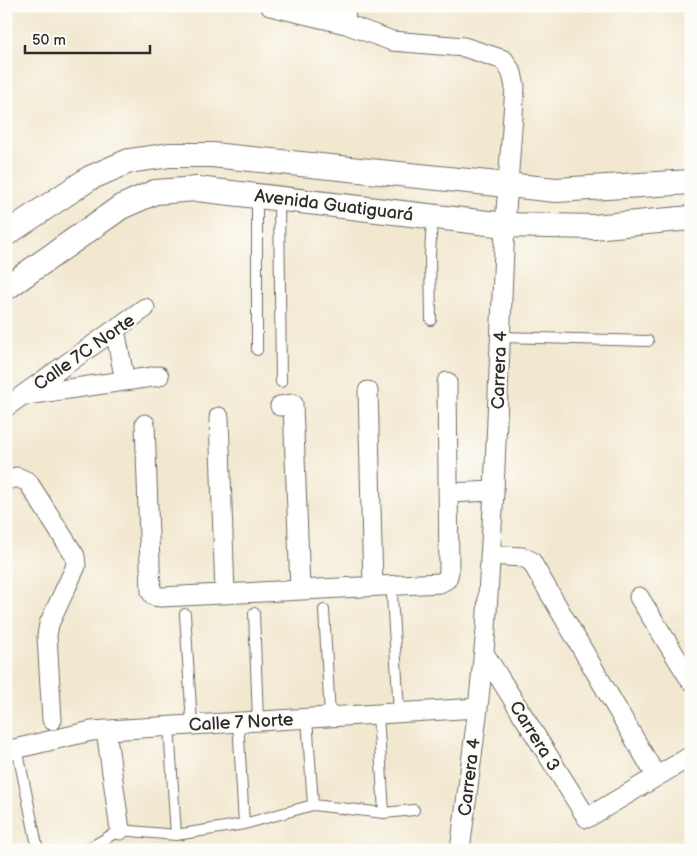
<svg xmlns="http://www.w3.org/2000/svg" width="697" height="856" font-family="'Balsamiq Sans',sans-serif">
<rect width="100%" height="100%" fill="#fdfcf7"/>
<filter id="ink" filterUnits="userSpaceOnUse"><feTurbulence type="fractalNoise" baseFrequency=".02" numOctaves="2"/><feDisplacementMap in="SourceGraphic" scale="10" xChannelSelector="R" yChannelSelector="G"/><feConvolveMatrix kernelMatrix="1 2 1 2 8 2 1 2 1" color-interpolation-filters="sRGB"/></filter>
<filter id="wash" filterUnits="userSpaceOnUse"><feTurbulence type="fractalNoise" baseFrequency=".0096" numOctaves="4" result="noise"/><feDisplacementMap in="SourceGraphic" scale="20" xChannelSelector="R" yChannelSelector="G"/><feGaussianBlur stdDeviation="1.12" result="paint"/><feColorMatrix in="noise" values="0 0 0 0 0 0 0 0 0 0 0 0 0 0 0 0 0 1.4 0 .05"/><feComposite in="paint" operator="in"/></filter>
<g filter="url(#wash)">
<rect width="100%" height="100%" fill="#f2e8d0"/>
</g>
<g filter="url(#ink)">
<g fill="none" stroke-linecap="round" stroke-linejoin="round">
<defs>
<path id="service" d="M279,199L281,382
M431,320L430,256L432,217
M501,337L648,341
M257,350V196
M392,595L399,712
M324,610L330,716
M254,613L258,720
M185,614L192,724
M378,714L384,813
M307,718L313,805
M238,721L244,824
M169,726L176,835
M17,748L38,850
M86,850L120,830L176,835L244,824L313,805L384,813L414,810"/>
<path id="minor" d="M270,6L346,24L392,41L464,47L504,60L512,73L515,87L505,225L494,491L486,630L478,708L460,850
M345,6L346,24
M115,330L125,381
M368,391L373,586
M26,395L159,376
M280,406L293,404L300,590
M6,407L145,308
M219,417L225,594
M145,424L151,592L154,596L161,597L440,583L447,579L449,572L447,382
M6,480L17,477L28,482L75,556L76,566L49,624L47,636L52,720
M448,493L494,491
M490,555L522,557L531,561L656,776
M639,597L691,681
M484,653L587,818L691,756
M106,730L120,830
M6,751L91,731L478,708"/>
<path id="tertiary" d="M6,234L90,178L129,161L170,155H212L556,190L691,182
M6,288L121,207L155,192L197,189L505,225L593,227L691,218"/>
</defs>
<!-- service casing -->
<use href="#service" stroke="#716d65" stroke-width="12"/>
<!-- minor casing -->
<use href="#minor" stroke="#716d65" stroke-width="21"/>
<!-- tertiary casing -->
<use href="#tertiary" stroke="#716d65" stroke-width="26"/>
<!-- service -->
<use href="#service" stroke="#fff" stroke-width="10"/>
<!-- minor -->
<use href="#minor" stroke="#fff" stroke-width="19"/>
<!-- tertiary -->
<use href="#tertiary" stroke="#fff" stroke-width="24"/>
</g>
</g>
<g text-anchor="middle" stroke-width="4.5" stroke-linejoin="round" paint-order="stroke">
<!-- street labels -->
<g font-size="18" fill="#2b2b2b" stroke="#fdfcf7">
<text transform="translate(334 205) rotate(7)" y="6">Avenida Guatiguará</text>
<text transform="translate(84 352) rotate(-35)" y="6">Calle 7C Norte</text>
<text transform="translate(499 370) rotate(-88)" y="6">Carrera 4</text>
<text transform="translate(241 722) rotate(-3)" y="6">Calle 7 Norte</text>
<text transform="translate(535 736) rotate(58)" y="6">Carrera 3</text>
<text transform="translate(469 777) rotate(-83)" y="6">Carrera 4</text>
</g>
</g>
<!-- margin -->
<rect width="697" height="856" fill="none" stroke="#fdfcf7" stroke-width="25"/>
<!-- scale -->
<path d="M25 45v8h125v-8" fill="none" stroke="#2b2b2b" stroke-width="2.5"/>
<text x="32" y="45" font-size="15" fill="#2b2b2b" stroke="#fdfcf7" stroke-width="4" paint-order="stroke">50 m</text>
</svg>
